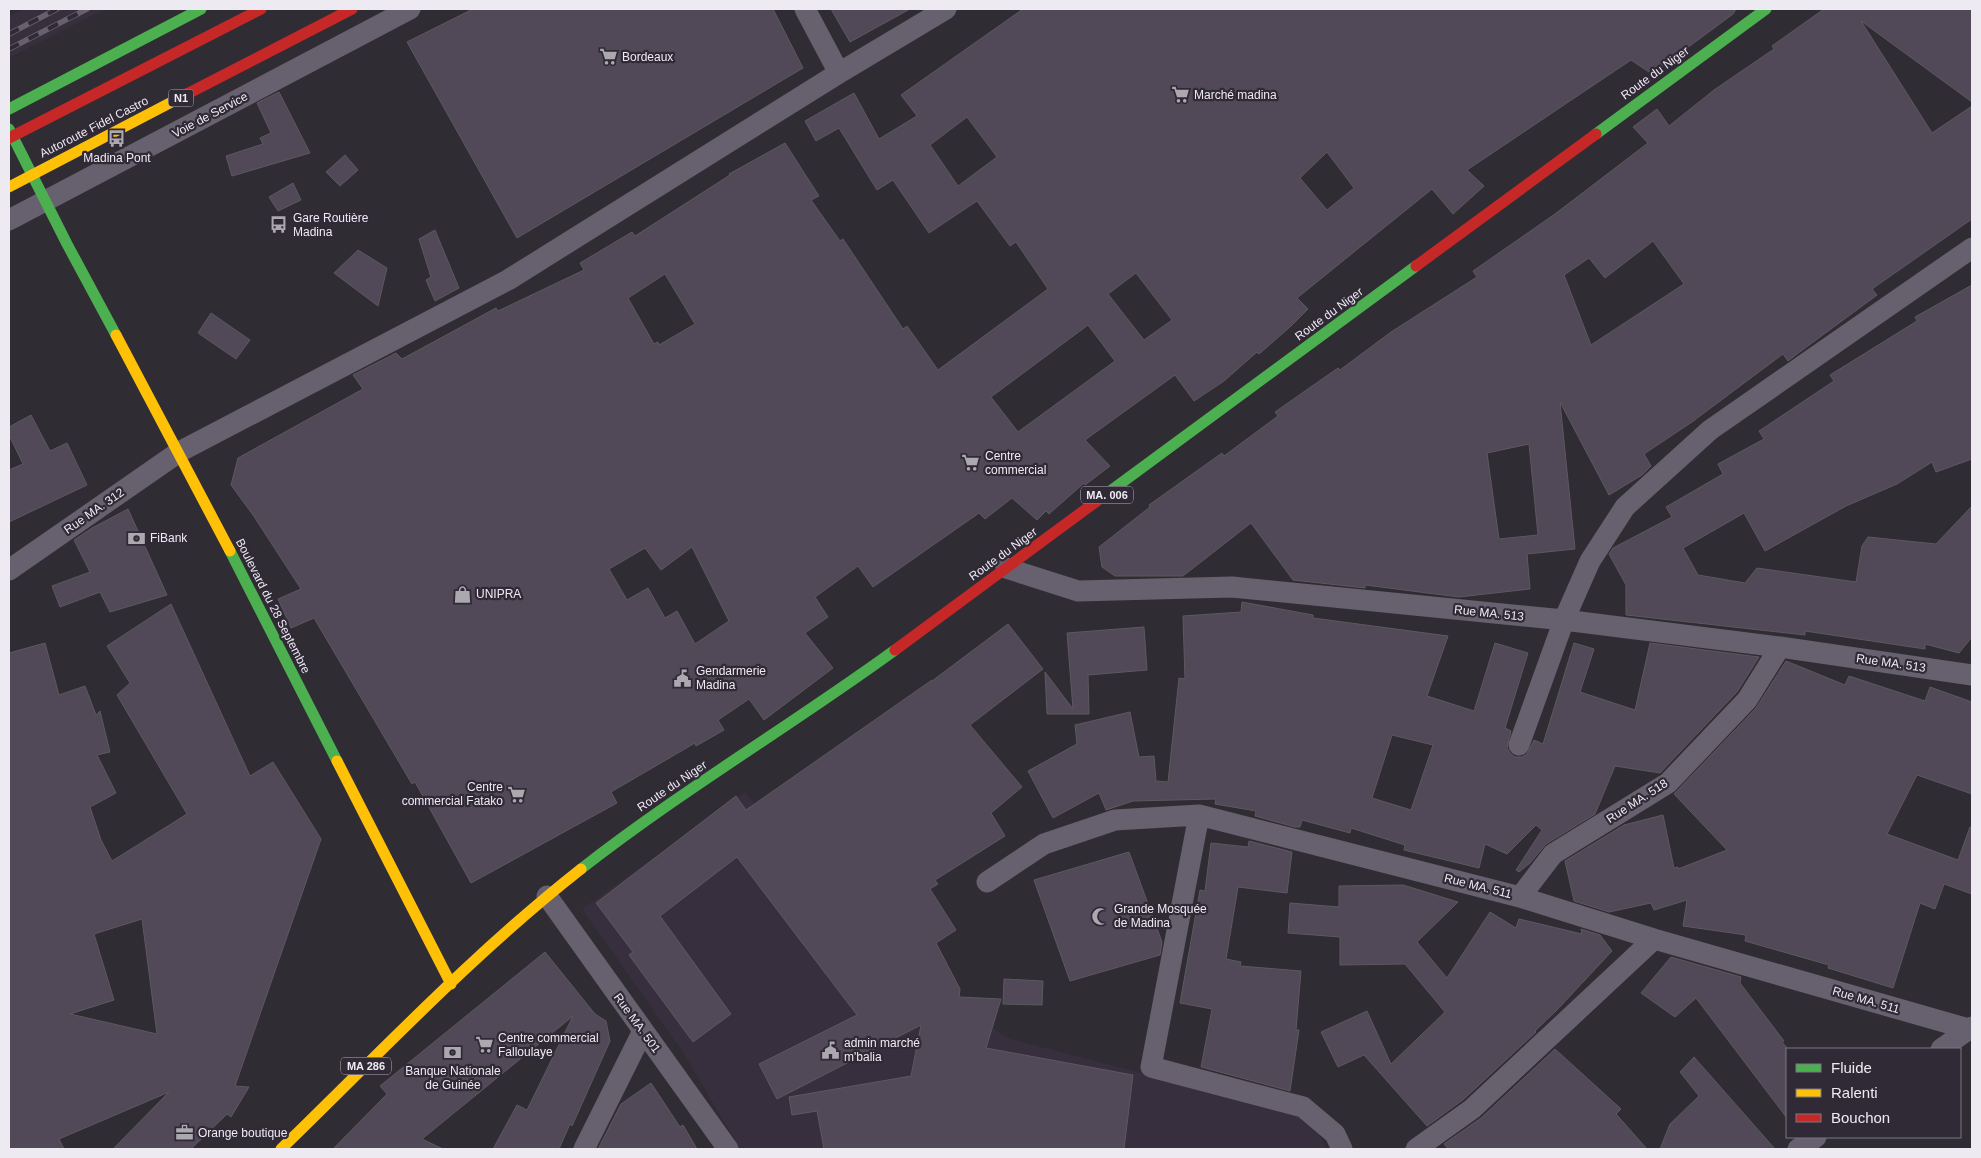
<svg xmlns="http://www.w3.org/2000/svg" width="1981" height="1158" font-family="Helvetica,sans-serif">
<rect width="100%" height="100%" fill="#302c33"/>
<!-- built -->
<path fill="#372e3e" d="M23,9H105L9,58V16Z
M745,792L876,951L1010,1039L1309,1116L1327,1149H740L682,1051L582,909Z"/>
<!-- building -->
<path fill="#514858" stroke="#5d595f" fill-rule="evenodd" d="M473,9H773L803,68L517,238L407,42Z
M831,9H910L850,42Z
M1023,9H1736L1733,14L1652,74L1631,60L1467,170L1484,186L1453,214L1432,189L1297,298L1308,309L1291,326L1259,354L1257,352L1224,381L1194,401L1175,375L1085,440L1110,466L1085,485L1084,483L1049,514L1046,511L1037,520L1012,498L985,519L979,513L873,587L858,566L815,597L828,617L805,633L833,668L764,720L749,699L718,720L724,730L696,746L695,743L611,792L617,803L471,883L415,782L412,784L314,618L291,628L278,599L301,589L253,515L231,485L238,458L363,389L353,375L396,353L402,359L496,308L498,311L584,270L580,263L632,232L635,236L730,175L729,174L785,143L819,196L811,200L840,241L843,239L903,329L907,326L938,370L1048,289L1016,242L1010,246L977,201L929,233L893,180L877,190L839,128L816,141L805,121L854,93L879,139L917,116L901,95ZM967,117L997,157L958,186L930,145ZM1327,152L1354,188L1327,210L1300,178ZM1136,273L1172,320L1144,340L1108,294ZM665,274L695,324L659,345L658,342L654,344L628,298ZM1088,325L1115,361L1018,432L991,397ZM692,547L729,621L695,644L677,611L665,618L648,588L627,600L609,569L645,548L661,570Z
M1824,9H1972V102L1861,21L1932,133L1972,106V219L1872,289L1877,295L1797,354L1788,361L1783,354L1692,422L1644,454L1651,466L1642,475L1609,495L1560,402L1575,549L1527,554L1530,589L1459,597L1365,585V588L1293,580L1251,523L1183,576H1115L1102,567L1099,547L1150,507L1149,505L1222,453L1224,456L1278,416L1275,412L1338,368L1340,370L1391,332L1477,277L1473,271L1555,214L1648,143L1633,127L1657,109L1669,126L1714,90L1774,49L1772,46ZM1653,241L1684,284L1591,345L1564,275L1589,258L1605,278ZM1529,444L1538,535L1499,539L1487,453Z
M279,92L310,153L232,176L226,156L263,144L260,138L271,133L257,103Z
M345,155L358,170L340,186L326,172Z
M293,183L301,200L278,211L269,197Z
M435,230L459,288L435,301L426,280L431,277L419,239Z
M358,250L387,268L378,306L334,273Z
M1972,285V459L1936,472L1932,462L1897,484L1846,506L1765,551L1744,513L1683,548L1698,575L1745,583L1757,568L1856,582L1862,546L1868,537L1936,544L1972,506V637L1959,653L1925,644V649L1805,631V635L1626,615V585L1609,554L1613,548L1672,517L1666,507L1723,474L1718,464L1764,439L1759,431L1834,381L1830,375L1917,321L1915,317Z
M211,313L250,340L236,359L198,333Z
M31,415L50,451L67,443L87,485L9,522V470L23,464L9,435V427Z
M128,509L167,595L110,612L100,592L60,607L52,586L90,572L74,540L92,528Z
M1242,602L1313,615V618L1448,636L1427,696L1474,711L1495,643L1528,653L1505,728L1511,731L1507,748L1510,753L1515,757H1522L1527,754L1534,740L1543,744L1574,643L1594,649L1580,692L1635,710L1650,643L1759,657L1737,692L1660,773L1615,766L1595,814L1546,844L1530,863L1519,872L1516,870L1542,830L1536,825L1507,854L1485,844L1479,868L1404,850L1405,845L1351,828L1350,833L1302,820L1300,827H1295L1255,816L1256,811L1215,804L1216,799L1133,801L1106,810L1099,793L1053,818L1028,771L1077,744L1075,725L1130,712L1139,757L1154,756L1156,781L1168,782L1179,678L1185,679L1183,616L1241,612ZM1392,735L1433,745L1411,810L1372,798Z
M171,604L250,776L273,762L321,839L235,1086L249,1087L231,1117L227,1114L191,1149H113L169,1092L59,1139L64,1149H9V653L45,643L59,695L85,686L96,715L100,711L110,752L97,755L116,793L90,807L101,840L112,861L187,814L117,695L130,683L107,646ZM142,919L157,1034L70,1014L114,1000L94,934Z
M1008,624L1043,669L970,725L1022,787L991,813L1005,836L935,880L938,884L930,889L956,930L936,943L960,989L959,997L1001,999L986,1048L1133,1075L1124,1149H824L817,1111L792,1115L789,1097L911,1076L921,1025L777,1099L759,1064L857,1015L737,857L660,916L731,1014L693,1042L629,955L633,952L596,903L736,796L746,810L932,680V681Z
M1144,627L1147,670L1088,675L1089,714H1047L1045,672L1073,709L1067,633Z
M1786,661L1845,685L1849,676L1925,701L1930,687L1972,702V794L1917,775L1887,834L1958,860L1970,827H1972V894L1944,884L1935,909L1920,903L1893,988L1828,968L1829,965L1745,941L1746,935L1683,926L1687,900L1654,910L1651,903L1609,912L1574,901L1565,861L1624,825L1663,815L1674,868L1678,867V869L1727,850L1674,794L1756,708Z
M1249,841L1292,852L1287,893L1238,887L1226,959L1241,962L1240,966L1301,971L1296,1030H1299L1290,1091L1201,1067L1212,1009L1180,1003L1200,890L1205,891L1211,843L1248,847Z
M1129,852L1162,942L1160,955L1070,981L1034,880Z
M1403,885L1458,902L1417,942L1447,978L1490,912L1516,928L1519,919L1582,934L1581,929L1600,935L1612,951L1557,1010L1535,1031L1536,1032L1464,1099L1427,1126L1364,1055L1338,1067L1321,1032L1367,1011L1391,1064L1445,1012L1405,964L1340,965V937L1288,933L1290,903L1339,907V886Z
M545,952L595,1014L606,1021L610,1041L572,1126L570,1124L559,1149H493L517,1105L527,1110L573,1016L422,1139L443,1149H333L387,1094L380,1086Z
M1671,957L1741,977L1740,983L1784,1041L1782,1042L1787,1048V1118L1696,998L1675,1017L1641,993Z
M1004,979L1043,981L1042,1005L1003,1004Z
M1555,1049L1621,1109L1616,1114L1647,1149H1448L1444,1144L1481,1118Z
M1694,1057L1775,1149H1660L1670,1124L1699,1096L1680,1072Z
M651,1083L680,1127L683,1125L697,1149H598L621,1104Z"/>
<g fill="none" stroke-linecap="round" stroke-linejoin="round">
<!-- street -->
<path stroke="#67606e" stroke-width="21" d="M805,9L839,73
M9,220L410,9
M1006,568L1078,591L1232,587L1564,620L1780,647L1972,675
M9,570L179,452L508,280L839,73L946,9
M1519,745L1564,620L1590,561L1625,507L1710,430L1972,248
M1199,815L1151,1067L1303,1107L1335,1134L1342,1149
M987,882L1044,844L1115,820L1199,815L1520,897L1654,939L1972,1030
M547,896L728,1149
M1520,897L1553,854L1668,783L1747,700L1780,647
M1941,1049L1972,1027
M584,1149L643,1031
M1416,1149L1472,1109L1654,939
M1798,1149L1816,1137"/>
<!-- fast -->
<path stroke="#4caf50" stroke-width="11" d="M9,109L201,9
M9,129L67,244L116,335
M1596,134L1766,9
M1105,495L1416,266
M230,551L337,761
M581,869C682,790 792,725 895,650"/>
<!-- slow -->
<path stroke="#ffc107" stroke-width="11" d="M9,187L187,94
M116,335L230,551
M337,761L451,984
M281,1149C379,1054 474,953 581,869"/>
<!-- jam -->
<path stroke="#c62828" stroke-width="11" d="M187,94L352,9
M9,138L261,9
M1416,266L1596,134
M895,650L1105,495"/>
<defs>
<path id="rail" d="M9,34L57,9
M9,49L87,9"/>
</defs>
<!-- rail casing -->
<use href="#rail" stroke="#66616a" stroke-width="5.5"/>
<!-- rail -->
<use href="#rail" stroke="#302936" stroke-width="4" stroke-dasharray="11" stroke-linecap="butt"/>
</g>
<!-- icons -->
<defs>
<symbol id="supermarket-bare" viewBox="-9 -9 18 18"><path d="M-6-5.5h2.5l.6 2H6L4.5 2H-2.5L-4.4-4H-6ZM-1.5 3.2a1.3 1.3 0 1 0 .1 0ZM3 3.2a1.3 1.3 0 1 0 .1 0Z" fill="#aca8af" stroke="#302936" stroke-width="2.5" paint-order="stroke"/></symbol>
<symbol id="bus-bare" viewBox="-9 -9 18 18"><path d="M-5-6H5V4H4V6H2V4H-2V6H-4V4H-5ZM-3.5-4V0h7V-4ZM-3.5 1.2v1.5H-2V1.2ZM2 1.2v1.5H3.5V1.2Z" fill="#aca8af" stroke="#302936" stroke-width="2.5" paint-order="stroke"/></symbol>
<symbol id="bank-bare" viewBox="-9 -9 18 18"><path d="M-6-4H6V4H-6ZM0-2.3a2.3 2.3 0 1 0 0 4.6a2.3 2.3 0 1 0 0-4.6Z" fill="#aca8af" stroke="#302936" stroke-width="2.5" paint-order="stroke"/></symbol>
<symbol id="shop-bare" viewBox="-9 -9 18 18"><path d="M-5-2.5h2.3a2.7 3.5 0 0 1 5.4 0H5L5.5 6h-11ZM-1.5-2.5h3a1.5 2.3 0 0 0-3 0Z" fill="#aca8af" stroke="#302936" stroke-width="2.5" paint-order="stroke"/></symbol>
<symbol id="civic-bare" viewBox="-9 -9 18 18"><path d="M-.6-6.5H3V-4.5H.6V-3L4-1V1h2V6H-6V1h2V-1L-.6-3ZM-1.2 2.5V6h2.4V2.5Z" fill="#aca8af" stroke="#302936" stroke-width="2.5" paint-order="stroke"/></symbol>
<symbol id="mosque-bare" viewBox="-9 -9 18 18"><path d="M3.5-4.9A6 6 0 1 0 3.5 4.9A5 5 0 1 1 3.5-4.9Z" fill="#aca8af" stroke="#302936" stroke-width="2.5" paint-order="stroke"/></symbol>
<symbol id="office-bare" viewBox="-9 -9 18 18"><path d="M-6-3h4V-5.5h4V-3h4V5H-6ZM-1-4.5V-3h2v-1.5ZM-6 0V1H6V0Z" fill="#aca8af" stroke="#302936" stroke-width="2.5" paint-order="stroke"/></symbol>
</defs>
<g fill-rule="evenodd">
<use href="#supermarket-bare" x="596" y="44" width="25" height="25"/>
<use href="#supermarket-bare" x="1168" y="82" width="25" height="25"/>
<use href="#bus-bare" x="104" y="126" width="25" height="25"/>
<use href="#bus-bare" x="266" y="212" width="25" height="25"/>
<use href="#supermarket-bare" x="958" y="450" width="25" height="25"/>
<use href="#bank-bare" x="124" y="526" width="25" height="25"/>
<use href="#shop-bare" x="450" y="582" width="25" height="25"/>
<use href="#civic-bare" x="670" y="666" width="25" height="25"/>
<use href="#supermarket-bare" x="504" y="782" width="25" height="25"/>
<use href="#mosque-bare" x="1088" y="904" width="25" height="25"/>
<use href="#supermarket-bare" x="472" y="1032" width="25" height="25"/>
<use href="#civic-bare" x="818" y="1038" width="25" height="25"/>
<use href="#bank-bare" x="440" y="1040" width="25" height="25"/>
<use href="#office-bare" x="172" y="1120" width="25" height="25"/>
</g>
<g text-anchor="middle" stroke-width="4.5" stroke-linejoin="round" paint-order="stroke">
<!-- shield labels -->
<g fill="#302936" stroke="#b5b0ba" stroke-width="1">
<rect x="168.5" y="89.5" width="25" height="17" rx="4"/>
<rect x="1081" y="486.5" width="52" height="17" rx="4"/>
<rect x="341" y="1057.5" width="50" height="17" rx="4"/>
</g>
<g font-size="11" font-weight="bold" fill="#eeeaf2">
<text x="181" y="102">N1</text>
<text x="1107" y="499">MA. 006</text>
<text x="366" y="1070">MA 286</text>
</g>
<!-- poi labels -->
<g font-size="12" fill="#eeeaf2" stroke="#302936" text-anchor="start">
<text x="622" y="61">Bordeaux</text>
<text x="1194" y="99">Marché madina</text>
<text x="117" y="162" text-anchor="middle">Madina Pont</text>
<text x="293" y="222">Gare Routière<tspan x="293" dy="14">Madina</tspan></text>
<text x="985" y="460">Centre<tspan x="985" dy="14">commercial</tspan></text>
<text x="150" y="542">FiBank</text>
<text x="476" y="598">UNIPRA</text>
<text x="696" y="675">Gendarmerie<tspan x="696" dy="14">Madina</tspan></text>
<text x="503" y="791" text-anchor="end">Centre<tspan x="503" dy="14">commercial Fatako</tspan></text>
<text x="1114" y="913">Grande Mosquée<tspan x="1114" dy="14">de Madina</tspan></text>
<text x="498" y="1042">Centre commercial<tspan x="498" dy="14">Falloulaye</tspan></text>
<text x="844" y="1047">admin marché<tspan x="844" dy="14">m'balia</tspan></text>
<text x="453" y="1075" text-anchor="middle">Banque Nationale<tspan x="453" dy="14">de Guinée</tspan></text>
<text x="198" y="1137">Orange boutique</text>
</g>
<!-- street labels -->
<g font-size="12" fill="#eeeaf2" stroke="#302936">
<text transform="translate(1655 73) rotate(-36)" y="4">Route du Niger</text>
<text transform="translate(210 115) rotate(-28)" y="4">Voie de Service</text>
<text transform="translate(94 127) rotate(-27)" y="4">Autoroute Fidel Castro</text>
<text transform="translate(1329 314) rotate(-36)" y="4">Route du Niger</text>
<text transform="translate(94 511) rotate(-35)" y="4">Rue MA. 312</text>
<text transform="translate(1003 554) rotate(-36)" y="4">Route du Niger</text>
<text transform="translate(273 606) rotate(63)" y="4">Boulevard du 28 Septembre</text>
<text transform="translate(1489 613) rotate(6)" y="4">Rue MA. 513</text>
<text transform="translate(1891 663) rotate(8)" y="4">Rue MA. 513</text>
<text transform="translate(672 786) rotate(-34)" y="4">Route du Niger</text>
<text transform="translate(1637 801) rotate(-33)" y="4">Rue MA. 518</text>
<text transform="translate(1478 886) rotate(14)" y="4">Rue MA. 511</text>
<text transform="translate(1866 1000) rotate(16)" y="4">Rue MA. 511</text>
<text transform="translate(637 1023) rotate(54)" y="4">Rue MA. 501</text>
</g>
</g>
<!-- border -->
<rect width="1981" height="1158" fill="none" stroke="#eeeaf2" stroke-width="20"/>
<!-- legend -->
<rect x="1786" y="1048" width="175" height="90" fill="#302936" stroke="#7c7681"/>
<rect x="1796" y="1064" width="25" height="8" fill="#4caf50" stroke="#7c7681"/>
<text x="1831" y="1073" font-size="15" fill="#eeeaf2">Fluide</text>
<rect x="1796" y="1089" width="25" height="8" fill="#ffc107" stroke="#7c7681"/>
<text x="1831" y="1098" font-size="15" fill="#eeeaf2">Ralenti</text>
<rect x="1796" y="1114" width="25" height="8" fill="#c62828" stroke="#7c7681"/>
<text x="1831" y="1123" font-size="15" fill="#eeeaf2">Bouchon</text>
</svg>
